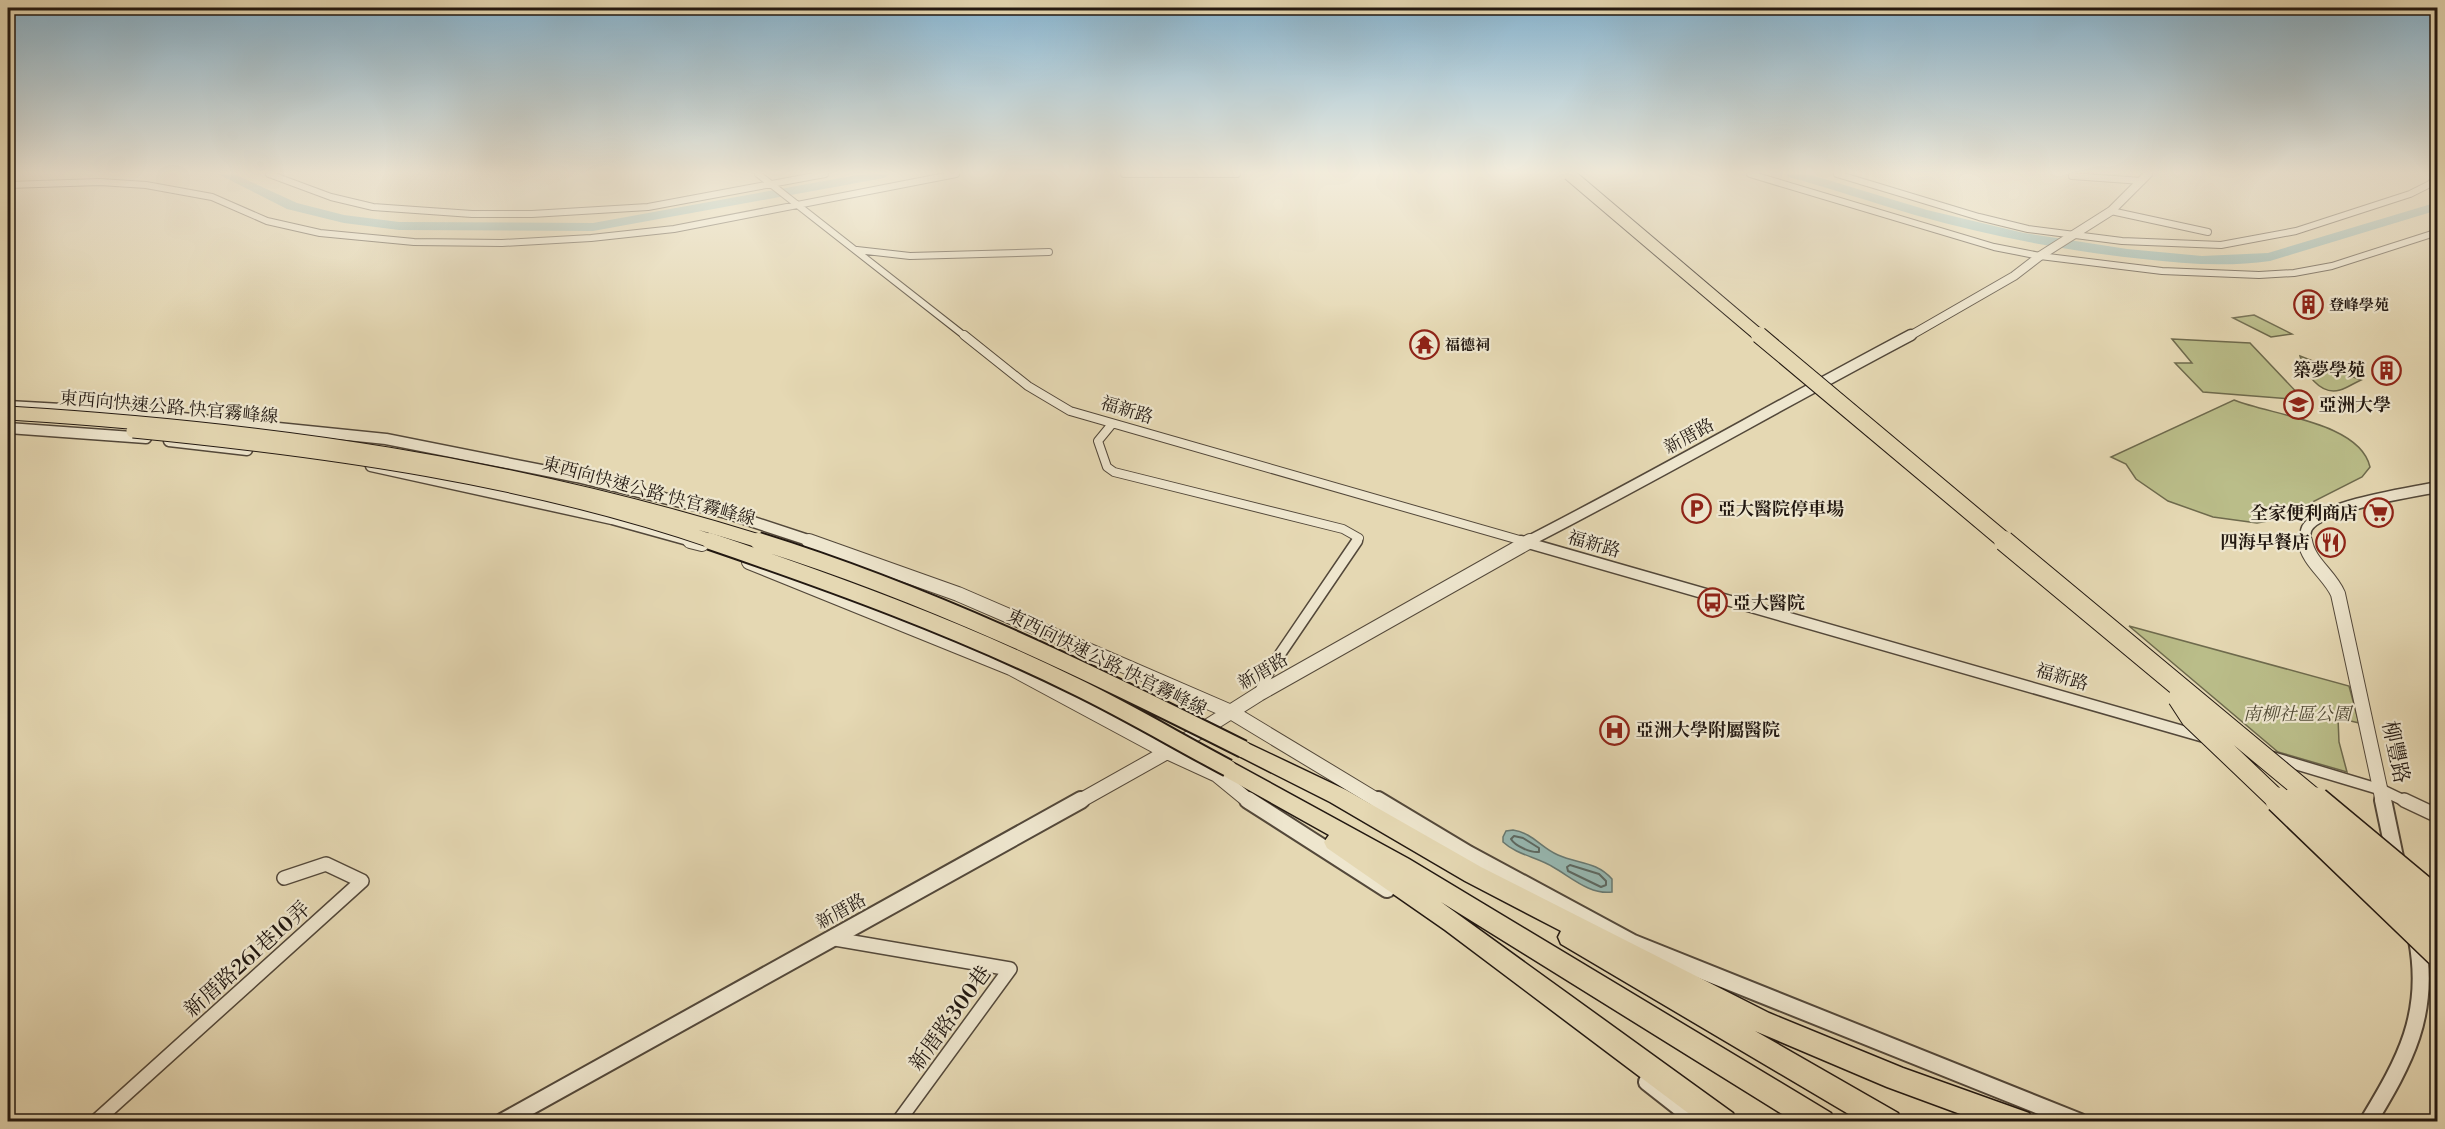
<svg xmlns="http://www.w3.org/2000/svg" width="2445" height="1129" font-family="'Libre Bodoni','Noto Serif TC',serif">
<rect width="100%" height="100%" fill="#e5d8b3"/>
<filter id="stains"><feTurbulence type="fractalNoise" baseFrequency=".00333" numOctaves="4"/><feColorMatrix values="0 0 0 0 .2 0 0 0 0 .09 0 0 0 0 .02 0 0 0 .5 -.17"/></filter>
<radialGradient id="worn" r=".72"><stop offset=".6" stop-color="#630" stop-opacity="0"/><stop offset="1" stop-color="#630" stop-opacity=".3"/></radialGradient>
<!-- green -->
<path fill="#babd89" stroke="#6e6a4d" stroke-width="1.5" d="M2254,315L2292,334L2271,337L2233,318Z
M2172,339L2250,343L2304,400L2203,392L2175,363H2192Z
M2300,356L2361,380C2354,383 2347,388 2340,390C2320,396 2304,372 2300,356Z
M2234,400C2270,415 2360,422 2370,467L2362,477L2279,519L2257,523L2213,517L2168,501L2136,479L2126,464L2111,457Z
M2129,626L2349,686L2359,723L2338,718L2339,742L2347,772L2278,752Z"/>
<!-- water -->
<path fill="#97b9b3" stroke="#687972" stroke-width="1.5" d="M1513,830C1533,833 1541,848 1558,855C1578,864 1596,861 1612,879V892C1590,895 1571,877 1553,867C1537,857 1517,855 1503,842V837L1506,831Z"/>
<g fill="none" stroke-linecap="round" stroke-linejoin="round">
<!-- shore -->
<path stroke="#5c6862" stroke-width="2" d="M1514,836L1523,838L1539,848V852C1531,853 1515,846 1511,839Z
M1570,865L1599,874L1606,881V885L1601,887L1568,871L1567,867Z"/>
<!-- river -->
<path fill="#97b9b3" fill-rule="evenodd" d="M218,174H234L297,203L344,215L399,222L593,223L863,174H890L884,178L593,231L399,230L344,223L287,209Z
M1787,174H1808L1927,210L2024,233L2127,249L2202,256L2268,253L2438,202V210L2270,261C2228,267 2185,264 2143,259C2066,251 1989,236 1915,215C1873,203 1831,188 1788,177Z"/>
<defs>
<path id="minor-far3" d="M269,174L331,197L373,207L472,214H532L648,207L825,174
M758,174L966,337
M1124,174H1237
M1750,174L1994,247L2040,256L2162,271L2259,275L2294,273L2332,266L2438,232
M1837,174L1979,217L2028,229L2122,241L2221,245L2296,231L2410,194L2430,184L2438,175
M2072,176L2142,181
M8,185L100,182L146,185L212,197L267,221L320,233L414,242L502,243L591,238L674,229L956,174
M2111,211L2208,232
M857,250L910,256L1049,252"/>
<path id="minor-far2" d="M964,335L1028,386L1070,411L1526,542
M1112,424L1098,441L1107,467L1114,472L1343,529L1359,538L1356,542"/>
<path id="minor-far1" d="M1521,541L2204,737
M1259,694L1270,669L1357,541
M2272,757L2382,790L2407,802"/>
<path id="minor" d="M2404,800L2438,816
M835,939L1010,969L898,1122
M95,1122L362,881L326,864L284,878"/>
<path id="tertiary-far3" d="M1908,337L2014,276L2040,256L2111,211L2148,174"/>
<path id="tertiary-far2" d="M8,406L133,413L386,439L577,477L726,513L814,542
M8,428L146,438
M169,441L247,450
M371,466L612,519L695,542
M1527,542C1656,476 1782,403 1911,335
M2305,542C2305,538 2305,532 2307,528C2319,506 2412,492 2438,487"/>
<path id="tertiary-far1" d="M690,541L702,544
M809,541L958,594L1231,712L1380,802
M2305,541C2308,562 2330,575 2338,594L2383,802
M749,562L1011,668L1167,752L1217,775L1250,802
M1078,802L1167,752L1259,694L1530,541"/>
<path id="tertiary" d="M1248,800L1387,889
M1378,800L1468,854L1633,943L2080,1122
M2383,800L2396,862
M1647,1082L1698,1122
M502,1122L1081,800
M2368,1122C2405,1061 2431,1014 2417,940"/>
<path id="motorway" d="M1243,741L1346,790L1481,867L1769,1013L1903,1068L2029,1113L2033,1122H1982L1887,1087L1755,1031L1898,1113L1902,1122H1862L1561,944L1558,937L1561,931L1465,881L1330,802L1235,754L1232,749L1235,744Z
M1228,760L1409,859L1831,1113L1835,1122H1795L1441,902L1733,1113L1737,1122H1700L1445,930L1327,848L1324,842L1329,835L1220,774L1217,768L1220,762Z"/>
</defs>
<!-- minor-far3 casing -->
<use href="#minor-far3" stroke="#53483a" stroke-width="8"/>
<!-- minor-far2 casing -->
<use href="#minor-far2" stroke="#53483a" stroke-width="10"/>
<!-- minor-far1 casing -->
<use href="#minor-far1" stroke="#53483a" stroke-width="13"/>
<!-- minor casing -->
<use href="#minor" stroke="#53483a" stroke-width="16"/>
<!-- tertiary-far3 casing -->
<use href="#tertiary-far3" stroke="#53483a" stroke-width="10"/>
<!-- tertiary-far2 casing -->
<use href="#tertiary-far2" stroke="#53483a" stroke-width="13"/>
<!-- tertiary-far1 casing -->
<use href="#tertiary-far1" stroke="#53483a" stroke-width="16"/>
<!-- tertiary casing -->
<use href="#tertiary" stroke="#53483a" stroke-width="20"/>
<!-- motorway casing -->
<use href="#motorway" stroke="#221811" stroke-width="3"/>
<!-- minor-far3 -->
<use href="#minor-far3" stroke="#eee6ce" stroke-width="6"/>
<!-- minor-far2 -->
<use href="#minor-far2" stroke="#eee6ce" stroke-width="8"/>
<!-- minor-far1 -->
<use href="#minor-far1" stroke="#eee6ce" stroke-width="10"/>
<!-- minor -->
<use href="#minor" stroke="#eee6ce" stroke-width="13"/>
<!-- tertiary-far3 -->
<use href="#tertiary-far3" stroke="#eee6ce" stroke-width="8"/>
<!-- tertiary-far2 -->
<use href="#tertiary-far2" stroke="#eee6ce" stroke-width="10"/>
<!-- tertiary-far1 -->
<use href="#tertiary-far1" stroke="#eee6ce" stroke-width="14"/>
<!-- tertiary -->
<use href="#tertiary" stroke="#eee6ce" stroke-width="16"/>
<!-- motorway -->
<use href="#motorway" fill="#e5d8b3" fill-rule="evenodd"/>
<defs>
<path id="trunk-bridge-far1" d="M8,413C269,429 512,464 762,542
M133,431C328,450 528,478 714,542"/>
<path id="trunk-bridge" d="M710,541C833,583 957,628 1075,686C1127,711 1177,741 1228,768
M758,541C926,593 1086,670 1243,749"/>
<path id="motorway-bridge-far3" d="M1569,174L1761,337"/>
<path id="motorway-bridge-far2" d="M1759,335L2006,542"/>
<path id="motorway-bridge-far1" d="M2004,541L2318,802
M2178,698L2191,718L2279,802
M2293,798L2297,802"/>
<path id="motorway-bridge" d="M2278,800L2438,954
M2295,800L2429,917
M2317,800L2438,901"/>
</defs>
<!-- trunk-bridge-far1 casing -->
<use href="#trunk-bridge-far1" stroke="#221811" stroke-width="15" stroke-linecap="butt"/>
<!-- trunk-bridge casing -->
<use href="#trunk-bridge" stroke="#221811" stroke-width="20" stroke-linecap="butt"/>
<!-- motorway-bridge-far3 casing -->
<use href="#motorway-bridge-far3" stroke="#221811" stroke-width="14" stroke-linecap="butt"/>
<!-- motorway-bridge-far2 casing -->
<use href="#motorway-bridge-far2" stroke="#221811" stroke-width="18" stroke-linecap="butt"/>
<!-- motorway-bridge-far1 casing -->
<use href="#motorway-bridge-far1" stroke="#221811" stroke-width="22" stroke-linecap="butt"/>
<!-- motorway-bridge casing -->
<use href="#motorway-bridge" stroke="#221811" stroke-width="28" stroke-linecap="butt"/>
<!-- trunk-bridge-far1 -->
<use href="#trunk-bridge-far1" stroke="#e5d8b3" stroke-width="13"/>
<!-- trunk-bridge -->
<use href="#trunk-bridge" stroke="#e5d8b3" stroke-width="16"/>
<!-- motorway-bridge-far3 -->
<use href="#motorway-bridge-far3" stroke="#e5d8b3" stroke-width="12"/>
<!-- motorway-bridge-far2 -->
<use href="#motorway-bridge-far2" stroke="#e5d8b3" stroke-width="16"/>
<!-- motorway-bridge-far1 -->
<use href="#motorway-bridge-far1" stroke="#e5d8b3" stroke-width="20"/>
<!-- motorway-bridge -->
<use href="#motorway-bridge" stroke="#e5d8b3" stroke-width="25"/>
</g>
<!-- sky -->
<linearGradient id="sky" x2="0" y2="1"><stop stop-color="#87b6d3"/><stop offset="0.52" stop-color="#f3eddd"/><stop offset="1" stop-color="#f3eddd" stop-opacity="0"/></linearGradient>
<rect width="2445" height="332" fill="url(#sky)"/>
<!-- icons -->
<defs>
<symbol id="building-ring" viewBox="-11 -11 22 22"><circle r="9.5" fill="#eee6ce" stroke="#8f2418" stroke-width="1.5"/><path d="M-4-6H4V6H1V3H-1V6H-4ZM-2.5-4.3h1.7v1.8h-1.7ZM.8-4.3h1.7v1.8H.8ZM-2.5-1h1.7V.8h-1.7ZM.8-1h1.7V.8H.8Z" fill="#8f2418"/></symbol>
<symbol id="temple-ring" viewBox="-11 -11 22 22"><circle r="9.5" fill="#eee6ce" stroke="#8f2418" stroke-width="1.5"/><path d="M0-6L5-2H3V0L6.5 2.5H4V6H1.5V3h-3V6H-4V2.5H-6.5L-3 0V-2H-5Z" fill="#8f2418"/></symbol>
<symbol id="university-ring" viewBox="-11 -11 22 22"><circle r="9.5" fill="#eee6ce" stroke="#8f2418" stroke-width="1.5"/><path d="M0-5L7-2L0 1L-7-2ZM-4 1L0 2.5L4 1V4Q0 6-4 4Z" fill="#8f2418"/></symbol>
<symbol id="parking-ring" viewBox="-11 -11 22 22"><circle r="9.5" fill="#eee6ce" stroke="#8f2418" stroke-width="1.5"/><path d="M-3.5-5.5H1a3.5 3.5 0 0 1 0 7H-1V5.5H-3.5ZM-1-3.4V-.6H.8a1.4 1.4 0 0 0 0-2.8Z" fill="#8f2418"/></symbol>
<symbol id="supermarket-ring" viewBox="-11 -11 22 22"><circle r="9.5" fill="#eee6ce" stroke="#8f2418" stroke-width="1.5"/><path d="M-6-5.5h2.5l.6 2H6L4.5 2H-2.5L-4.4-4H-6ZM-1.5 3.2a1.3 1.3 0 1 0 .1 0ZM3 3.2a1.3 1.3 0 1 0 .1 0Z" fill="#8f2418"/></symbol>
<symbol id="restaurant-ring" viewBox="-11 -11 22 22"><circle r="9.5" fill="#eee6ce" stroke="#8f2418" stroke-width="1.5"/><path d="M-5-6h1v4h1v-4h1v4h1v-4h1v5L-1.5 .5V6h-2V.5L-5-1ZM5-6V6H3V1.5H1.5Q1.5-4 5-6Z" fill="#8f2418"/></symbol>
<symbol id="bus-ring" viewBox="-11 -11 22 22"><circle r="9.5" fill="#eee6ce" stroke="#8f2418" stroke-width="1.5"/><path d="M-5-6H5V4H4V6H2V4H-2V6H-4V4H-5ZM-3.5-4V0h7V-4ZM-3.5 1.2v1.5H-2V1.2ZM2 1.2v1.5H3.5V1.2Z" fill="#8f2418"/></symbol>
<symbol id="hospital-ring" viewBox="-11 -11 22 22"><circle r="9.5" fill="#eee6ce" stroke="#8f2418" stroke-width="1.5"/><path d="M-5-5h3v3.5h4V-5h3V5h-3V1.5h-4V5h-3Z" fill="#8f2418"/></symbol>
</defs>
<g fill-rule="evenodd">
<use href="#building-ring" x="2292" y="288" width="33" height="33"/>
<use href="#temple-ring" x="1408" y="328" width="33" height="33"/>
<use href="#building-ring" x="2370" y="354" width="33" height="33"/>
<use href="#university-ring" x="2282" y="388" width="33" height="33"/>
<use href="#parking-ring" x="1680" y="492" width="33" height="33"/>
<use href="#supermarket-ring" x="2362" y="496" width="33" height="33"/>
<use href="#restaurant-ring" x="2314" y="526" width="33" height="33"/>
<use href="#bus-ring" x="1696" y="586" width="33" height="33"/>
<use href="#hospital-ring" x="1598" y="714" width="33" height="33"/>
</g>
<g text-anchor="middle" stroke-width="4.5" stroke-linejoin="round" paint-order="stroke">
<!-- far-poi labels -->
<g font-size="15" font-weight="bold" fill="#221811" stroke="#eee6ce" text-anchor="start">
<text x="2329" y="310">登峰學苑</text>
<text x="1445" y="350">福德祠</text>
</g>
<!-- poi labels -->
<g font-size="18" font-weight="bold" fill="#221811" stroke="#eee6ce" text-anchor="start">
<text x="2365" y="376" text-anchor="end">築夢學苑</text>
<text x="2319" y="411">亞洲大學</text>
<text x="1718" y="515">亞大醫院停車場</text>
<text x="2358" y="519" text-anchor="end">全家便利商店</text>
<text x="2310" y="548" text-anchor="end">四海早餐店</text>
<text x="1733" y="609">亞大醫院</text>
<text x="1636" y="736">亞洲大學附屬醫院</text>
</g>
<!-- street labels -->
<g font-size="18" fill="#221811" stroke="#eee6ce">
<text transform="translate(169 407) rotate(5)" y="6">東西向快速公路 快官霧峰線</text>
<text transform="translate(1127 410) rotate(17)" y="6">福新路</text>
<text transform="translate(1689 436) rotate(-29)" y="6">新厝路</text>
<text transform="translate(649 491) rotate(15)" y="6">東西向快速公路 快官霧峰線</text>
<text transform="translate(1594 544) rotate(16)" y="6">福新路</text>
<text transform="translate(1107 662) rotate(26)" y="6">東西向快速公路 快官霧峰線</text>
<text transform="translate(1263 671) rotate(-30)" y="6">新厝路</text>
<text transform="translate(2062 677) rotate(16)" y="6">福新路</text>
<text transform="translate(841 911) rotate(-29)" y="6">新厝路</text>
</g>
<!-- park labels -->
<g font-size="18" font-style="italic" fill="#504a35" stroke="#eee6ce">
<text x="2297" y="720">南柳社區公園</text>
</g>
<!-- near-street labels -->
<g font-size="21" fill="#221811" stroke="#eee6ce">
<text transform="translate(2396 752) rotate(78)" y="7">柳豐路</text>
<text transform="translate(247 959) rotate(-42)" y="7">新厝路261巷10弄</text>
<text transform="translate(950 1018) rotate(-54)" y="7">新厝路300巷</text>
</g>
</g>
<!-- margin -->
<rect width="2445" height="1129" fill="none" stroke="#e5d8b3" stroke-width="30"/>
<rect x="9" y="9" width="2427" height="1111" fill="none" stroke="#221811" stroke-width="3"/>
<rect x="15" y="15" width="2415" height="1099" fill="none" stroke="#221811" stroke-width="1.5"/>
<rect width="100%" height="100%" filter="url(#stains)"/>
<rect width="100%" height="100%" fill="url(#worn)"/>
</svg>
